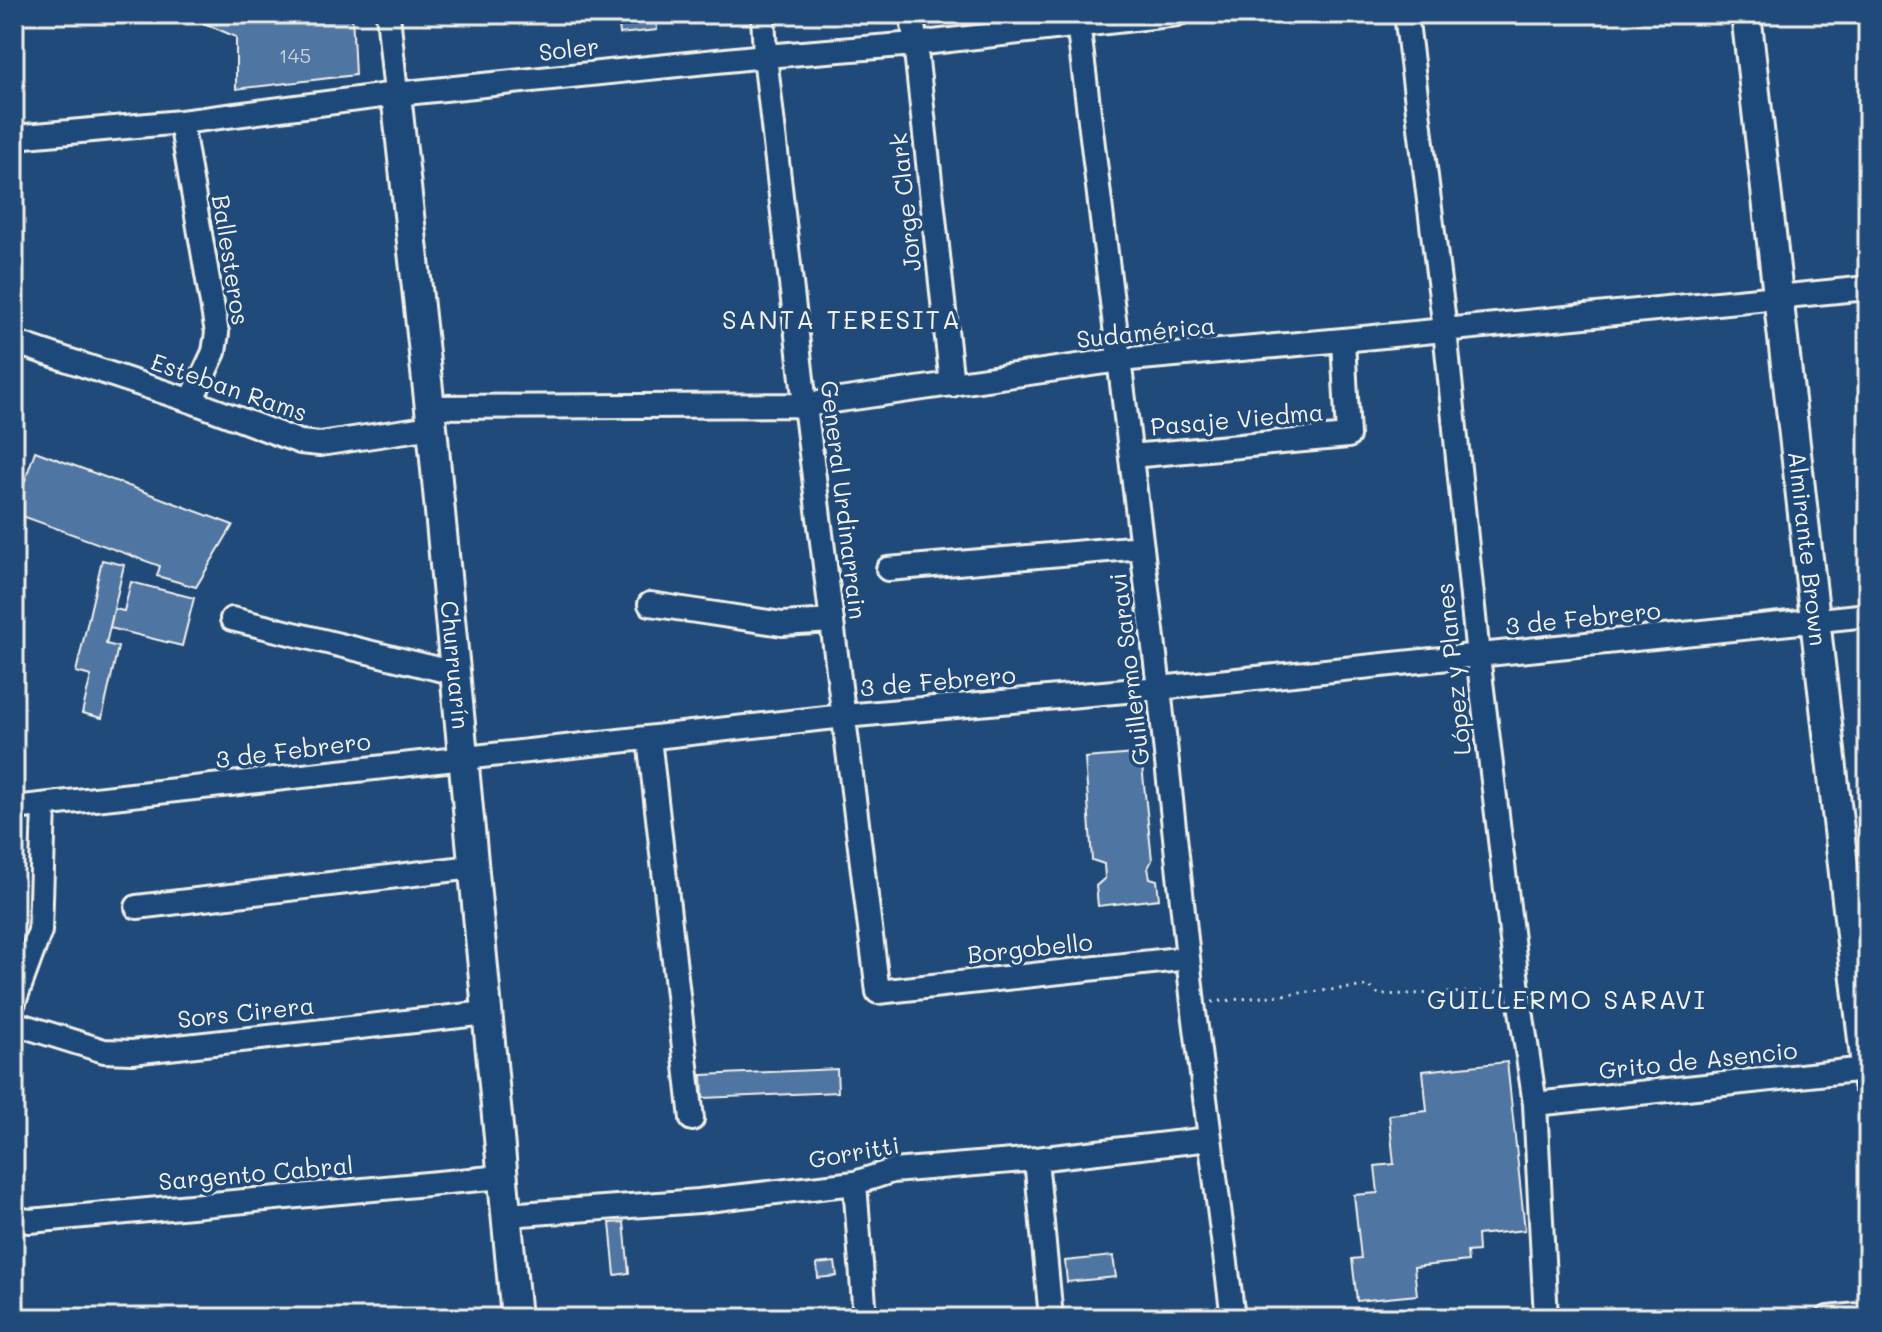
<svg xmlns="http://www.w3.org/2000/svg" width="1882" height="1332" font-family="Mali,sans-serif">
<rect width="100%" height="100%" fill="#1f4a7a"/>
<filter id="ink" filterUnits="userSpaceOnUse"><feTurbulence type="fractalNoise" baseFrequency=".0125" numOctaves="2"/><feDisplacementMap in="SourceGraphic" scale="16" xChannelSelector="R" yChannelSelector="G"/><feConvolveMatrix kernelMatrix="1 2 1 2 8 2 1 2 1" color-interpolation-filters="sRGB"/></filter>
<g filter="url(#ink)">
<!-- building -->
<path fill="#5074a3" stroke="#f4f1e8" stroke-width="2" d="M183,14H352L355,75L236,89V37Z
M618,14H691L656,17L657,30L620,34Z
M35,451L233,525L196,587L157,576L160,566L14,513Z
M102,560L124,565L106,644L118,647L102,718L82,713L91,676L76,672Z
M131,582L194,598L182,646L110,628L114,609L124,611Z
M1136,754L1141,756L1152,860L1148,868L1150,878L1157,880L1159,899L1098,906L1096,886L1105,878L1104,864L1092,860L1085,758Z
M1507,1062L1525,1230L1477,1235L1478,1251L1467,1252L1468,1261L1414,1267L1417,1295L1357,1301L1352,1259L1361,1258L1354,1195L1378,1193L1375,1166L1394,1164L1389,1115L1427,1111L1423,1071Z
M837,1069L838,1092L703,1098L702,1075Z
M624,1222L629,1273L615,1275L610,1223Z
M1113,1256L1116,1277L1067,1282L1065,1261Z
M835,1262L837,1276L818,1278L817,1264Z"/>
<g fill="none" stroke-linecap="round" stroke-linejoin="round">
<defs>
<path id="minor" d="M388,14L396,94
M763,14L765,56L805,405L878,992L1188,958
M912,14L952,385
M1077,14L1159,688L1193,1004L1233,1318
M1406,14L1445,330L1478,656L1518,990L1535,1104L1546,1318
M181,122L217,333L214,352L191,401
M14,137L181,122L396,94L765,56L915,44L1178,14
M14,342L191,401L300,442L320,444L432,427
M430,407L805,405L1119,360L1343,340L1868,288
M1131,456L1348,436L1343,340
M888,569L1142,547
M650,604L782,624L832,621
M232,619L455,673
M649,738L692,1119
M14,808L844,716L1159,688L1868,615
M137,907L473,867
M14,1002L40,931L44,806
M14,1023L104,1051L132,1052L487,1013
M1535,1104L1866,1069
M1036,1159L1051,1318
M855,1183L865,1318
M507,1215L699,1201L855,1183L892,1171L1036,1159L1210,1139
M14,1219L30,1221L502,1177
M1828,1318L1868,1314"/>
<g id="major">
<path id="s1" d="M1746,14L1868,1084"/>
<path id="s2" d="M396,94L432,427L516,1318"/>
</g>
</defs>
<!-- minor casing -->
<use href="#minor" stroke="#f4f1e8" stroke-width="28"/>
<!-- major casing -->
<use href="#major" stroke="#f4f1e8" stroke-width="34"/>
<!-- path -->
<path stroke="#f4f1e8" stroke-width="3" stroke-dasharray="2 6" stroke-linecap="butt" d="M1212,1002L1369,986L1379,995L1500,991"/>
<!-- minor -->
<use href="#minor" stroke="#1f4a7a" stroke-width="22"/>
<!-- major -->
<use href="#major" stroke="#1f4a7a" stroke-width="28"/>
</g>
</g>
<g text-anchor="middle" stroke-width="7" stroke-linejoin="round" paint-order="stroke">
<!-- number labels -->
<g font-size="20" fill="#cbd2d7">
<text x="295" y="63">145</text>
</g>
<!-- street labels -->
<g font-size="24" fill="#f4f1e8" stroke="#1f4a7a">
<text transform="translate(569 50) rotate(-6)" y="8">Soler</text>
<text transform="translate(906 202) rotate(-96)" y="8">Jorge Clark</text>
<text transform="translate(230 260) rotate(81)" y="8">Ballesteros</text>
<text transform="translate(1146 333) rotate(-6)" y="8">Sudamérica</text>
<text transform="translate(229 388) rotate(19)" y="8">Esteban Rams</text>
<text transform="translate(1237 420) rotate(-5)" y="8">Pasaje Viedma</text>
<text transform="translate(843 500) rotate(83)" y="8">General Urdinarrain</text>
<text dy="8" stroke="none"><textPath href="#s1" startOffset="538">Almirante Brown</textPath></text>
<text transform="translate(1583 619) rotate(-6)" y="8">3 de Febrero</text>
<text dy="8" stroke="none"><textPath href="#s2" startOffset="574">Churruarín</textPath></text>
<text transform="translate(1130 669) rotate(-97)" y="8">Guillermo Saravi</text>
<text transform="translate(1454 669) rotate(-96)" y="8">López y Planes</text>
<text transform="translate(938 682) rotate(-5)" y="8">3 de Febrero</text>
<text transform="translate(293 751) rotate(-7)" y="8">3 de Febrero</text>
<text transform="translate(1030 949) rotate(-6)" y="8">Borgobello</text>
<text transform="translate(246 1013) rotate(-6)" y="8">Sors Cirera</text>
<text transform="translate(1698 1061) rotate(-6)" y="8">Grito de Asencio</text>
<text transform="translate(854 1153) rotate(-10)" y="8">Gorritti</text>
<text transform="translate(256 1174) rotate(-5)" y="8">Sargento Cabral</text>
</g>
<!-- neighbourhood labels -->
<g font-size="26" letter-spacing="2" fill="#f4f1e8" stroke="#1f4a7a">
<text x="842" y="329">SANTA TERESITA</text>
<text x="1567" y="1009">GUILLERMO SARAVI</text>
</g>
</g>
<!-- margin -->
<rect width="1882" height="1332" fill="none" stroke="#1f4a7a" stroke-width="48"/>
<rect x="24" y="24" width="1834" height="1284" fill="none" stroke="#f4f1e8" stroke-width="3" filter="url(#ink)"/>
</svg>
